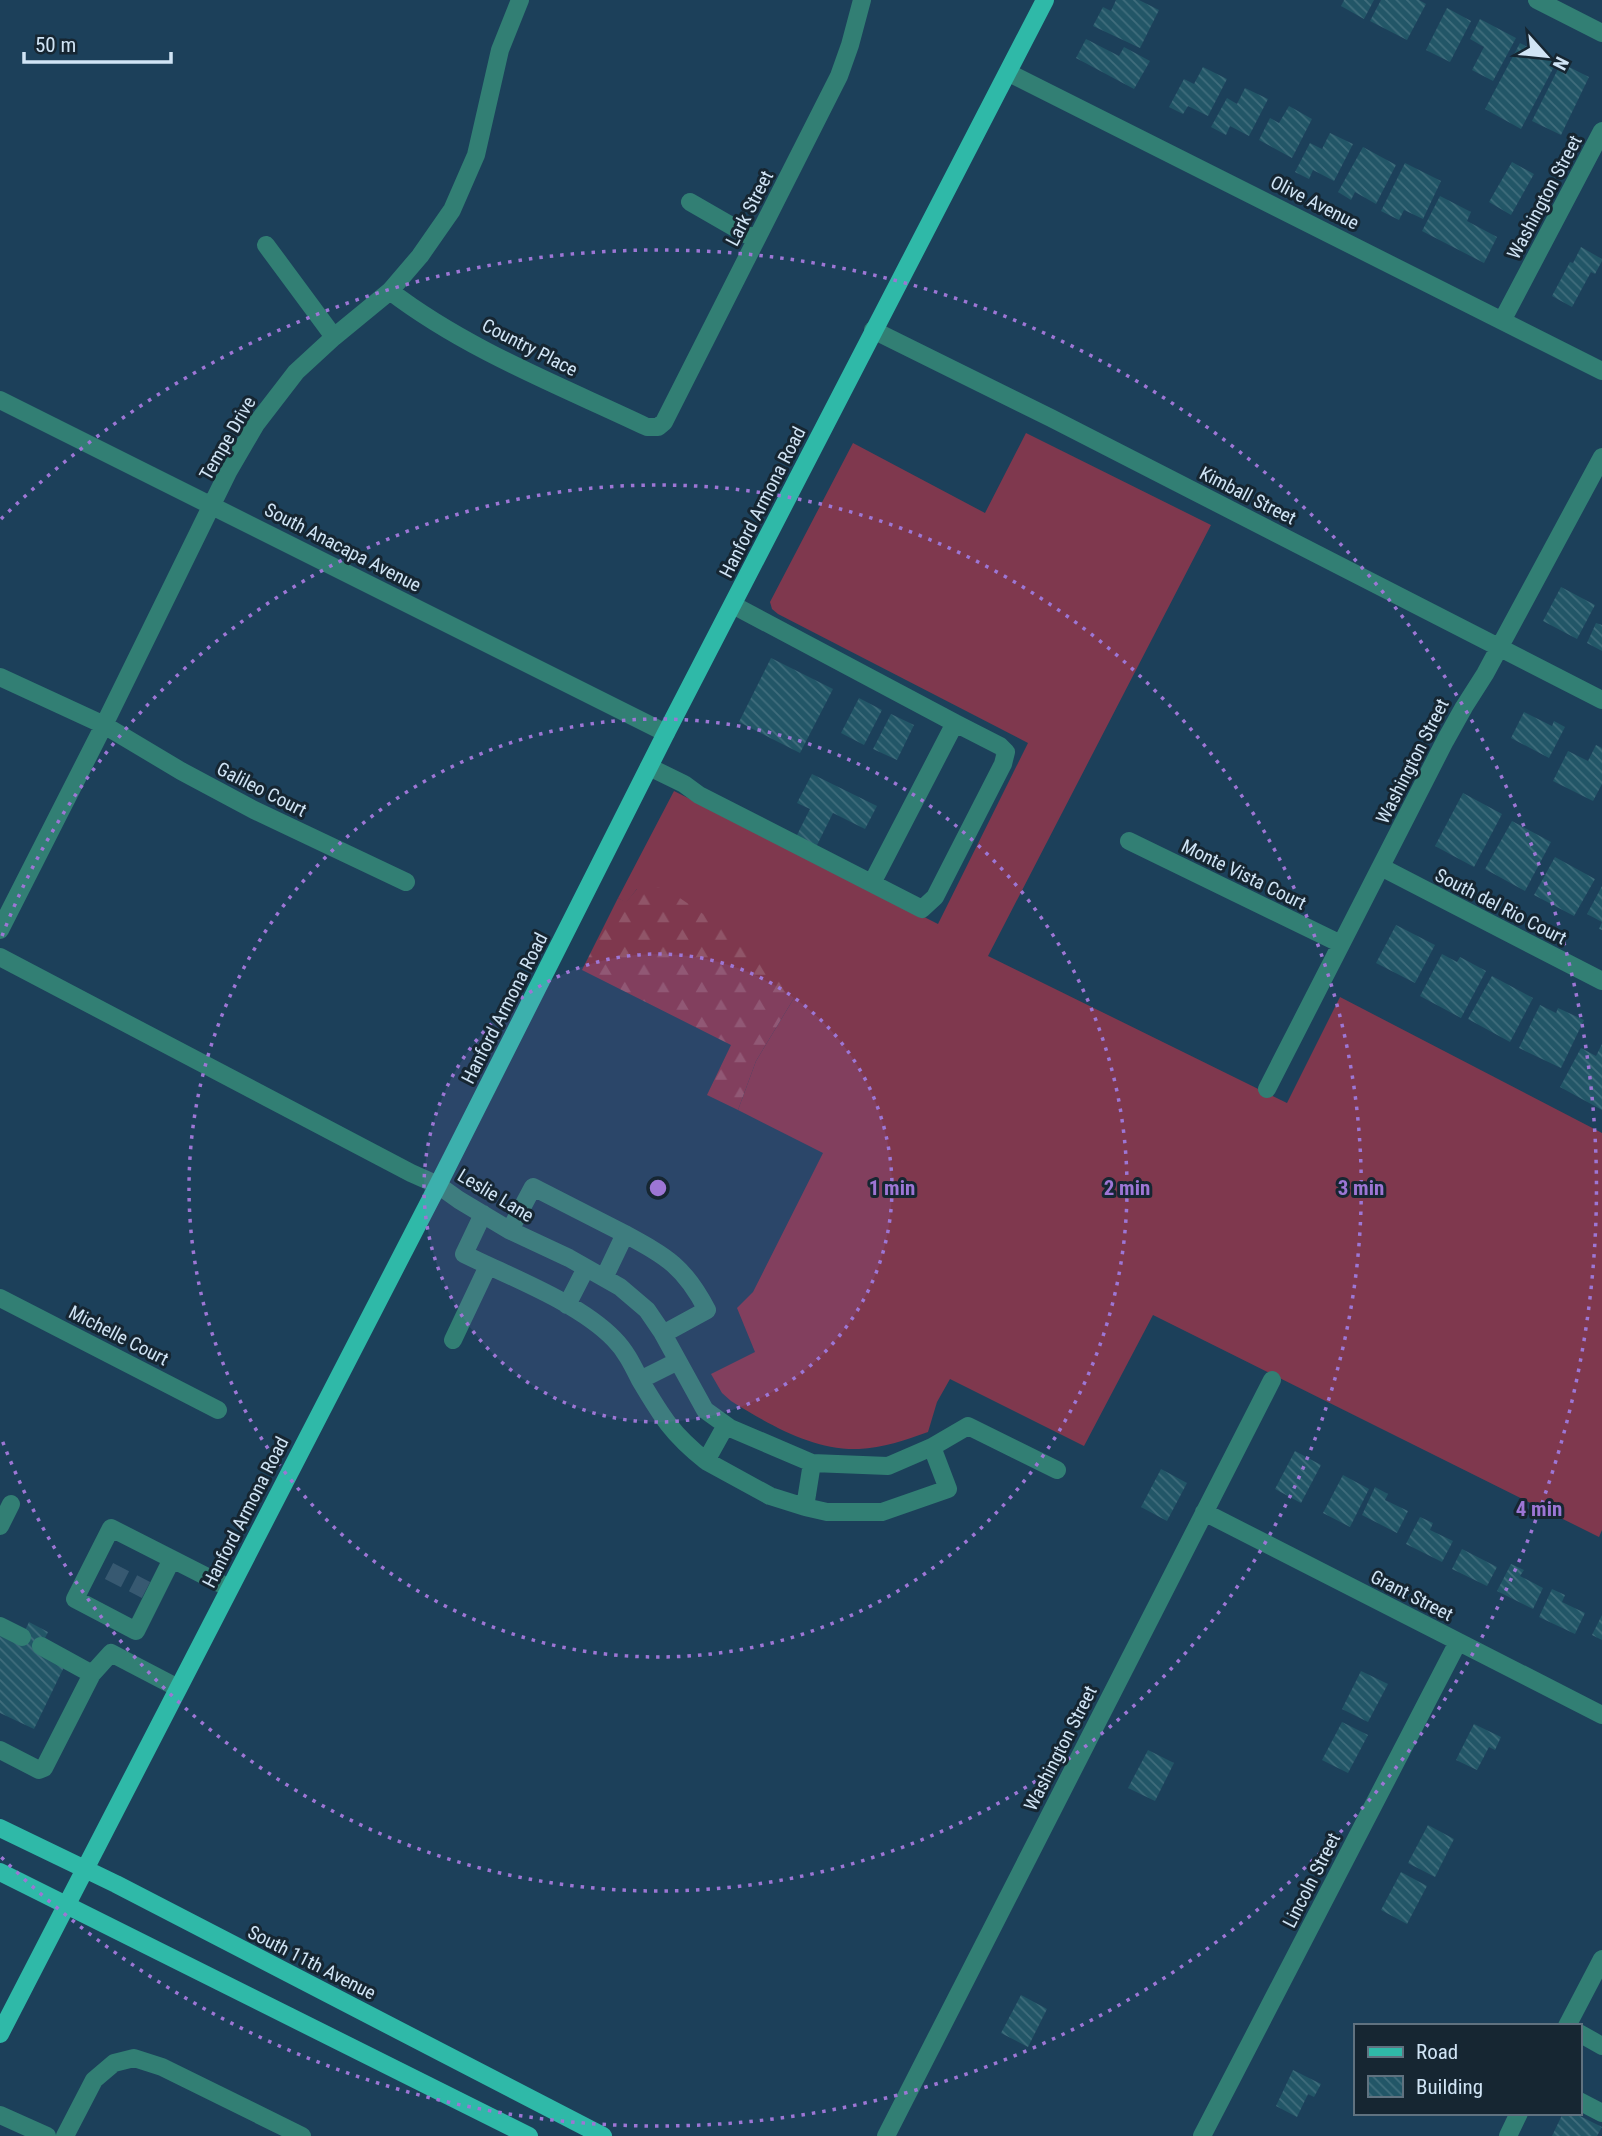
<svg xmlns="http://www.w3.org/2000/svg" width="1602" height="2136" font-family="'Roboto Condensed',sans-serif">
<defs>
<pattern id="forest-firs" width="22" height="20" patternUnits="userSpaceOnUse" patternTransform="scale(1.75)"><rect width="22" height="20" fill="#7f384e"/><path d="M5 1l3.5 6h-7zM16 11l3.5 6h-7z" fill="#905568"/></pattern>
<pattern id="building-back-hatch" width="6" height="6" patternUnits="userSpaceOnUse" patternTransform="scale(1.75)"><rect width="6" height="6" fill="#225667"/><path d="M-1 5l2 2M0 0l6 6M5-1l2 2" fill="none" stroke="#416e7d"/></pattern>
</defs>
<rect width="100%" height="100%" fill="#1c405a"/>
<!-- grass -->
<path fill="#7f384e" d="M1026,433L1211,525L988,956L1287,1103L1340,997L1602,1133V1530L1599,1537L1153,1315L1084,1446L950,1379L937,1402L928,1432C905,1440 883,1448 859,1449C814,1451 768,1424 731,1401L722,1393L711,1374L755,1352L737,1308L753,1292L823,1153L738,1110L756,1061L794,998L637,889L626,903L618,898L674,791L938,924L1028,743L778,614L772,609L770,602L853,443L985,513Z"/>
<!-- forest -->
<path fill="url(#forest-firs)" d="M652,885L671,892L788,972L795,983L794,998L756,1061L738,1110L707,1095L731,1045L582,970L618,898L626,902L637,889Z"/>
<!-- building -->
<path fill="url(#building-back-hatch)" d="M1116,0H1139L1159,10L1140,48L1093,26L1103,7L1111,11Z
M1344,0H1374L1364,19L1341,6Z
M1381,0H1419L1426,4L1407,40L1370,21Z
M1447,8L1471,21L1450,62L1426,50Z
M1480,19L1516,38L1493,81L1472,70L1484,47L1470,39Z
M1086,39L1119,56L1124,47L1150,61L1134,89L1076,58Z
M1520,43L1556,63L1521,129L1485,109Z
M1561,63L1589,77L1561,135L1532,121Z
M1203,67L1227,79L1208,116L1188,106L1183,114L1169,107L1184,79L1194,84Z
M1245,88L1268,99L1249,136L1230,126L1226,135L1211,127L1227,98L1237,104Z
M1289,106L1312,119L1292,158L1259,140L1270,118L1279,123Z
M1330,133L1353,144L1334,181L1313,170L1309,179L1295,172L1310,143L1322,149Z
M1363,147L1396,165L1376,204L1355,192L1351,200L1338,192Z
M1512,162L1534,174L1511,215L1489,202Z
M1405,163L1441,181L1423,219L1404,210L1399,220L1381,211Z
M1440,196L1471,212L1467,221L1497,237L1484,263L1422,231Z
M1581,247L1602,259V261L1595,274L1591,272L1572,307L1552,296L1570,262L1573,263Z
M1561,587L1595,605L1577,639L1543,621Z
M1596,623L1602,625V651L1587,643Z
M771,658L833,689L800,753L739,722Z
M859,698L882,710L864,745L841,733Z
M1524,712L1552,726L1554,721L1565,727L1549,758L1511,738Z
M891,714L914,725L897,760L873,749Z
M1596,745L1602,748V784L1593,801L1553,781L1568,751L1588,761Z
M812,774L877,806L865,829L833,813L816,847L796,837L810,809L797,803Z
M1463,793L1502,814L1474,867L1435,846Z
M1512,821L1551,842L1525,891L1485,869Z
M1555,857L1595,879L1574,916L1534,895Z
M1602,886V930L1599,929L1602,922L1587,914Z
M1396,925L1435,945L1415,983L1376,963Z
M1442,954L1457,962L1460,957L1486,971L1461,1018L1420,996Z
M1492,976L1533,998L1510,1042L1468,1019Z
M1540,1005L1556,1013L1558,1008L1584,1020L1561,1068L1519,1048Z
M1602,1044V1110L1560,1087L1581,1048L1596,1056Z
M1295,1451L1321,1465L1301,1503L1275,1489Z
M1161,1469L1187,1483L1167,1521L1141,1507Z
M1343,1475L1369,1489L1350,1527L1323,1513Z
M1375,1487L1388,1494L1385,1500L1408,1511L1397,1533L1362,1515Z
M1420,1517L1433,1523L1430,1530L1453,1541L1442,1562L1406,1544Z
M1462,1549L1497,1567L1487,1586L1452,1569Z
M1511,1564L1524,1570L1520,1576L1543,1588L1533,1609L1497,1591Z
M1552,1589L1565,1595L1562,1602L1585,1613L1575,1634L1539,1617Z
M1602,1615V1640L1592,1635Z
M29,1622L48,1632L38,1652L65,1665L34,1729L0,1713V1631L20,1641Z
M1361,1671L1388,1684L1368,1722L1342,1709Z
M1342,1722L1368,1735L1348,1773L1322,1760Z
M1474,1724L1501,1737L1495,1750L1489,1747L1477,1770L1456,1760Z
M1148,1750L1174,1763L1155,1801L1128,1788Z
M1428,1825L1454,1839L1435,1877L1408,1863Z
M1401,1872L1427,1886L1407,1924L1381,1910Z
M1021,1995L1047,2009L1028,2047L1001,2033Z
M1293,2070L1321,2084L1314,2097L1308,2094L1297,2117L1276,2106Z
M1563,2113H1574L1602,2127L1597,2136H1552Z"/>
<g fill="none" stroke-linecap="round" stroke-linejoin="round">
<!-- minor-tunnel -->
<path stroke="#375971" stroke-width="18" stroke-dasharray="18 9" stroke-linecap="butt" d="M109,1571L146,1590"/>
<!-- minor -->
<path stroke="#327f74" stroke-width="18" d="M1537,0L1602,33
M1009,73L1602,371
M690,202L756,240
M266,245L334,337
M390,291C467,350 561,386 647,427H658L664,422L839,76L850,45L862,0
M1503,319L1602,131
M873,330L1051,418L1602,700
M0,400L666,733
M733,605L955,723L872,883
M0,677L104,725L181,771L254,810L406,882
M649,767L684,784L699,795L922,909L935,897L1003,764L1006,752L1000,746L955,723
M1129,841L1341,944
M1381,867L1602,981
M0,930L104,725L228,472L256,424L296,372L334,337L390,291L420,256L452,210L476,155L500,50L520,0
M0,957L411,1173L438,1185L459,1200L509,1230L569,1258L620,1287L647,1310L662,1332L705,1410L730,1428L812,1463L888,1466L932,1447L968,1426L1057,1470
M1267,1089L1445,741L1464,707L1485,674L1602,457
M483,1214L464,1254C510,1277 578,1302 614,1339C626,1351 633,1366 640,1380
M510,1230L533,1187L625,1234
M604,1278L625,1234C667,1257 684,1266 707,1310L663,1334
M0,1298L218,1410
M567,1305L586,1268
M453,1340L488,1266
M678,1361L640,1380C662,1417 672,1434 706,1461
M726,1425L706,1461L770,1496L805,1507
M812,1463L805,1507L827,1512H882L948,1489L932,1447
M1204,1512L1602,1715
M0,1526L11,1504
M172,1559L136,1631L75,1599L111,1528L229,1588
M0,1626L22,1637
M41,1646L92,1674
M0,1750L39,1770L44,1768L92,1674L111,1653L178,1688
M1567,2026L1602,1959
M1579,2033L1602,2046
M1579,2101L1602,2113
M0,2115L47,2136
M65,2136L94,2080L114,2063L134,2058L162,2067L302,2136
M886,2136L1272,1380
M1202,2136L1458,1642
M1508,2136L1519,2113"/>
<!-- major -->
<path stroke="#2fb9a8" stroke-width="18" d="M0,1828L116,1884L603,2136
M0,1872L529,2136
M0,2034L438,1185L666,733L1045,0"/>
</g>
<!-- distance rings -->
<circle cx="658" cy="1188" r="234" fill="#9d76d5" fill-opacity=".12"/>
<g fill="none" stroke="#9d76d5" stroke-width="3.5" stroke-dasharray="3.5 7">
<circle cx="658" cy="1188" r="234"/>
<circle cx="658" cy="1188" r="469"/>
<path d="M2 936A703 703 0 1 1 2 1440"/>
<path d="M1 519A938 938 0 1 1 1 1857"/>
</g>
<g text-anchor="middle" stroke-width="6" stroke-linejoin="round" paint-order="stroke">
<!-- street labels -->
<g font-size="19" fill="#d0e4f5" stroke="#162632">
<text transform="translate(1544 197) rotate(-62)" y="7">Washington Street</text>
<text transform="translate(1315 202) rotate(27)" y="7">Olive Avenue</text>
<text transform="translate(749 208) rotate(-63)" y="7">Lark Street</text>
<text transform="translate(530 347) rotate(27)" y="7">Country Place</text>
<text transform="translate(227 438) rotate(-60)" y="7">Tempe Drive</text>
<text transform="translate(1248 495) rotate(27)" y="7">Kimball Street</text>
<text transform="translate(762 502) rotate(-63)" y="7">Hanford Armona Road</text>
<text transform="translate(343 547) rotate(27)" y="7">South Anacapa Avenue</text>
<text transform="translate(1412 761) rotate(-63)" y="7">Washington Street</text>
<text transform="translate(262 789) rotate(27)" y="7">Galileo Court</text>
<text transform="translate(1244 874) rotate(26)" y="7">Monte Vista Court</text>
<text transform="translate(1501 906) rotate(27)" y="7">South del Rio Court</text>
<text transform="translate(504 1008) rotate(-63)" y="7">Hanford Armona Road</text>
<text transform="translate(496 1195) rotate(31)" y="7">Leslie Lane</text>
<text transform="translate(119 1335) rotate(27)" y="7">Michelle Court</text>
<text transform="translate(245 1512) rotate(-63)" y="7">Hanford Armona Road</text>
<text transform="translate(1412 1595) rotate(27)" y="7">Grant Street</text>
<text transform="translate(1060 1748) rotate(-63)" y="7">Washington Street</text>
<text transform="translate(1311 1880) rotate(-63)" y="7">Lincoln Street</text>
<text transform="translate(312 1962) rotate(27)" y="7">South 11th Avenue</text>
</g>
</g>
<circle cx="658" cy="1188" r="10" fill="#9d76d5" stroke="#162632" stroke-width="3.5"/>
<g font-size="21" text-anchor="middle" font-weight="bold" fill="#9d76d5" stroke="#162632" stroke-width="6" stroke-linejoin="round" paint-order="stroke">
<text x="892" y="1195">1 min</text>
<text x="1127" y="1195">2 min</text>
<text x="1361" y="1195">3 min</text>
<text x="1539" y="1516">4 min</text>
</g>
<!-- legend -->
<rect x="1354" y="2024" width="228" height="91" fill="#162632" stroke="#607280" stroke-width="2"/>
<rect x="1368" y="2047" width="35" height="10" fill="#2fb9a8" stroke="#607280" stroke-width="2"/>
<text x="1416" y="2059" font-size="21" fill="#d0e4f5">Road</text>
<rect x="1368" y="2076" width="35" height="21" fill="url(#building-back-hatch)" stroke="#607280" stroke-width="2"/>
<text x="1416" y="2094" font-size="21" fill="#d0e4f5">Building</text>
<!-- north arrow -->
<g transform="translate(1546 56) rotate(117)" stroke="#162632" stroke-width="5" paint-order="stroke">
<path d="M0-5L12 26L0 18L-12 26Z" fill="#d0e4f5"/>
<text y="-10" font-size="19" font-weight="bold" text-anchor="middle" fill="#d0e4f5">N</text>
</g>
<!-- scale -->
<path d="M24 52v10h147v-10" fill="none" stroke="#d0e4f5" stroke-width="3.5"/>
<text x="35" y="52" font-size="21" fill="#d0e4f5" stroke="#162632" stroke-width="5" paint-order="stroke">50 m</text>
</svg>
